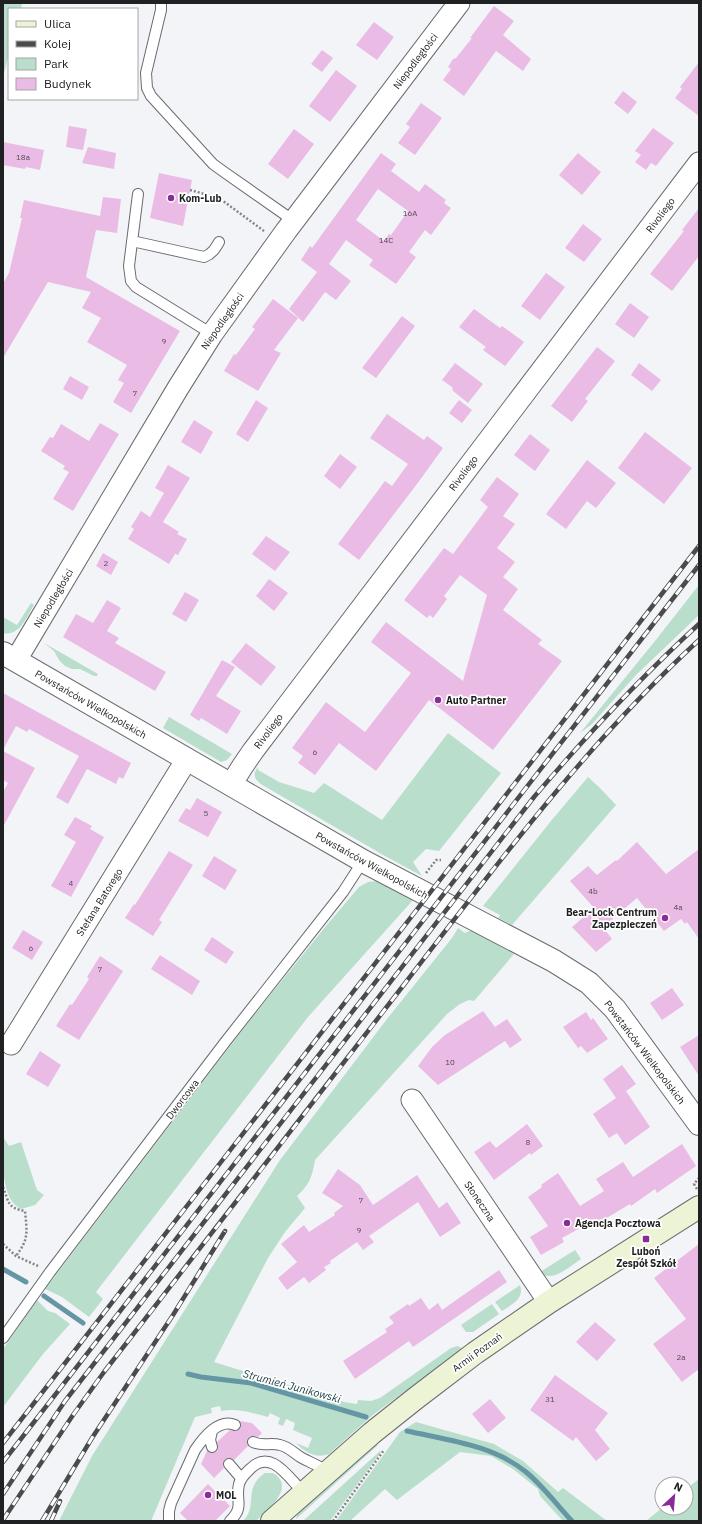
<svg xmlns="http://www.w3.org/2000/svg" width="702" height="1524" font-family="'IBM Plex Sans',sans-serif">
<rect width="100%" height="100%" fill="#f2f4f7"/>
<!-- green -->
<path fill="#b9decc" d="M3,3H22L21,9H9V54L3,77Z
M699,585V615L636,675L592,724L580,733L651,646Z
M31,603L34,605C27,617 19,637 3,633V617L17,625Z
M44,643L98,674L97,676H94L80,669H72L65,666L59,660L54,651Z
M169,717L232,754L227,760L221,762L163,728Z
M448,733L501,773L439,851L426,849L413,862L422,876L385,856L264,786C256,781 251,776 258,767V770L279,782L314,793L324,783L382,820Z
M588,777L601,789L616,805L512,925L498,918L500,915L483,906L551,821Z
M377,881L413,900L308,1017L96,1292L103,1299L89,1317L62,1297L45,1289L254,1015L326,926L359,887L368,882Z
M458,928L465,933L472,930L514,954L474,1001L469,1000L460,1004L447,1014L315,1160C312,1177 310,1184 297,1196L305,1208L285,1232L268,1258L214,1362L344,1402L357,1404L358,1400L371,1401L380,1398L451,1348L458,1346L463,1349L374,1414L329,1454C316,1459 305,1452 296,1443L308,1448L312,1438L293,1430L295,1423L286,1419L283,1426L278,1424L280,1418L270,1413L268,1417C252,1413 238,1408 221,1411L220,1406L211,1408L212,1413L195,1417L151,1521H59L92,1456L280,1160L387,1019L452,938Z
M3,1137L9,1146L21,1142L37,1190L44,1195L35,1205L21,1209C0,1200 3,1157 3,1137Z
M575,1250L581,1259C570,1266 552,1284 540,1272Z
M520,1285C525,1299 511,1305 502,1311L495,1302Z
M37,1300L48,1311L55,1313L70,1324L43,1354L3,1407V1349Z
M492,1304L499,1314L473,1332H466L461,1325Z
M416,1422L494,1444L523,1461L558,1492L563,1488L607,1521H563L540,1496L538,1489L513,1469L491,1456L460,1452L397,1500L385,1489L350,1521H336L400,1432Z
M376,1443L378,1445L296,1519L297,1515L303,1508Z
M380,1451L381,1452L330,1521H303Z
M265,1473H273C297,1487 267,1510 256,1521H243C259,1505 242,1489 265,1473Z
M699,1479V1521H646L662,1508H686V1489Z"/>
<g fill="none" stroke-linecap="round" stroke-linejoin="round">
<!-- stream -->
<path stroke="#6596a3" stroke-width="5" d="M3,1269L26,1282
M44,1296L83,1323
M188,1374L201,1377L251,1383L366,1417
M407,1431C447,1440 493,1445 526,1472C543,1486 557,1505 572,1521"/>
</g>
<!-- building -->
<path fill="#eabce5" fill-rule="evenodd" d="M494,6L514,21L503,35L531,59L523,71L496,51L464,96L443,80L451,69L448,67L453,59L456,58L472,38H470Z
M374,22L394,37L377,60L356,45Z
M322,50L333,58L322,72L311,64Z
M699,62V116L675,98L682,89L680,87Z
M336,70L357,86L330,122L309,106Z
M623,91L637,102L628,114L614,103Z
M421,103L442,118L415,155L398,143L410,127L406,124Z
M69,126L87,129L83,150L66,147Z
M653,128L674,143L656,166L651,163L646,170L635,162L641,155L635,151Z
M294,129L314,144L288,179L268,164Z
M3,142L44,150L40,170L26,167L25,169L3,165Z
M88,147L116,153L114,169L82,163Z
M381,153L396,164L391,171L419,192L425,184L446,200L444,203L451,208L431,235L425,230L409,252L416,257L396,284L369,265L373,260L346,240L329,264L351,281L336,300L325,292L303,322L289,309L317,272L301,260L310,246L312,248ZM378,189L408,211L391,235L389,234L384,241L356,220Z
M578,153L601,172L582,195L559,175Z
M159,173L192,180L183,226L150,218Z
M103,197L121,199L117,233L96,230L86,277L180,331L131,413L113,402L124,383L118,380L127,365L87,342L101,318L82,308L91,292L48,282L3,358V284L9,273L22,218H20L24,200L100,216Z
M699,208V256L672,291L650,274L684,231L682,230Z
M583,224L602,239L584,262L565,248Z
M546,273L565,287L540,320L521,306Z
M273,299L298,318L274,350L281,353L258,391L224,371L234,354L236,355L255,329L252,327Z
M630,303L649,317L634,338L615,324Z
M474,309L500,328L502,326L524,342L505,366L483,350L486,347L459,327Z
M402,316L415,326L376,378L362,368Z
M597,347L615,361L585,399L588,401L572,422L551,406Z
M455,363L483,384L468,403L453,391L452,387L442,380Z
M639,363L661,380L652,391L631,375Z
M70,376L89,387L82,400L63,389Z
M256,400L268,408L248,442L236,434Z
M459,400L472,410L462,423L449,413Z
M387,414L424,440L427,436L443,448L420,480L359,560L338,544L385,481L392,486L408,464L370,438Z
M194,420L213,432L201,454L181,442Z
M100,423L119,434L73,511L53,499L69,472L63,469L65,466L41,451L50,437L53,438L61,424L89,441Z
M645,432L692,468L664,504L618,468Z
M530,434L550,450L535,471L514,455Z
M340,454L357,467L340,489L324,476Z
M587,460L616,483L596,508L587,501L566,529L546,514Z
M168,465L190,478L163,522L179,532L177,534L187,539L178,555L175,554L169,564L128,539L134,529L131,527L141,511L150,517L164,493L155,488Z
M497,477L519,494L503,516L515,524L497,548L515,562L503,577L518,589L503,610L542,640L538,644L562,661L493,750L429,700L376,771L339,743L315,775L298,763L303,756L292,748L326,702L365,732L411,673L371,642L386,622L463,681L487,595L460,575L444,596L447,599L433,618L430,615L427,618L404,600L444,548L453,554L488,507L480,500Z
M266,536L290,552L275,571L252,554Z
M103,553L118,562L111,575L96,566Z
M269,579L288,593L274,611L256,596Z
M185,592L199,600L186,622L172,614Z
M107,600L121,608L107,631L119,638L115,643L166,672L155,691L63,637L76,614L93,623Z
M246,643L276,667L261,686L231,662Z
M222,660L235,667L216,696L241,711L227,734L201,718L199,721L190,715Z
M3,693L131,763L123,779L119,777L116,784L87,769L68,804L56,797L79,756L29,729L27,732L16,726L3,750Z
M3,751L35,768L3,827V792L8,783L3,780Z
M197,798L222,812L208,837L178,821L186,808L190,810Z
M75,817L92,826L90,829L104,837L71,897L51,886L76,842L64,835Z
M637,842L666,874L699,849V939L687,922L685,924L681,919L664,931L637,898L603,927L612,939L596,952L572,927L594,908L570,881L588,866L597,875L616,860L617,861Z
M169,851L193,865L159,920L162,922L153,936L125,918L134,904L135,905Z
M214,856L237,870L225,890L202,876Z
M23,930L43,942L32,960L12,948Z
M212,937L234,952L226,964L204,950Z
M160,955L200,981L192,995L151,969Z
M100,956L123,971L79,1040L56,1026L70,1004L72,1005L89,979L87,977Z
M672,988L684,1005L662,1020L650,1003Z
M483,1011L495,1027L507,1019L522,1040L510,1048L505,1041L438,1085L418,1066L432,1047L445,1035Z
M586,1012L591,1020L593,1018L608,1039L587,1053L581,1046L578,1048L563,1027Z
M699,1035V1076L680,1047Z
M40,1051L61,1065L48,1087L26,1074Z
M622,1065L636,1084L616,1098L603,1079Z
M626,1091L650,1127L625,1145L617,1133L609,1138L593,1114Z
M527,1124L543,1146L531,1155L530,1153L494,1180L474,1152L490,1141L496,1148Z
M682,1144L696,1166L657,1193L655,1189L631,1206L630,1204L595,1225L593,1221L562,1238L564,1242L541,1255L530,1237L548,1226L528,1197L542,1187L541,1185L558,1173L580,1206L604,1191L596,1179L623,1162L633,1177Z
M338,1169L360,1185L373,1205L417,1175L439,1208L447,1202L461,1223L440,1237L418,1202L369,1236L374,1242L363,1250L357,1242L330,1261L331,1263L324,1267L326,1270L309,1283L304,1277L287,1290L278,1278L297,1262L281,1244L304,1225L309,1232L335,1215L334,1213L343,1206L322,1193Z
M699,1244V1369L682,1382L653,1344L686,1319L654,1278Z
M499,1270L507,1282L413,1347L409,1341L355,1379L343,1361L387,1332L385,1329L394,1323L389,1317L408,1304L409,1306L421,1298L429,1310L438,1303L442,1310Z
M595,1322L616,1340L597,1361L576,1342Z
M555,1375L608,1413L595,1430L610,1449L596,1461L576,1437L573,1441L530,1410Z
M490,1399L506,1418L488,1433L472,1414Z
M240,1421L252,1423L262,1433L258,1437L252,1436L249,1437L247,1443L248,1446L234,1460L228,1458L225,1459L223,1465L224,1468L214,1478L201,1464L207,1451L213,1453L217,1451L218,1448L217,1442L230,1430L236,1431L240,1429L241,1426Z
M208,1484L230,1506L215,1521H188L180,1513Z"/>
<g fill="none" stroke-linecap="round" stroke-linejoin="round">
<defs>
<path id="service" d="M161,3V10L146,73L147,88L151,96L213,164L224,172L294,221
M138,194L129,266L131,281L136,287L212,334
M132,241L204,257C212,254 215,249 219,242
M3,1338L50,1272L226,1041L343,892L363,861
M253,1442C263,1447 270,1442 280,1445C289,1447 295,1454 302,1458C311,1463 319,1465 327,1472
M212,1447L210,1440L212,1431
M229,1464L241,1478
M169,1521V1511L171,1503L195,1450C204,1437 219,1418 235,1425
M230,1521C245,1506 235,1501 239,1484C241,1477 245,1474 250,1469C271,1448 288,1477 303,1492"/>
<path id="minor" d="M16,660L178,388L212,334L286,231L459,3
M231,785L242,767L253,751L699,163
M11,1044L187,759
M412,1100L549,1302"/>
<path id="tertiary" d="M3,653L363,861L554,961L589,983L615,1009L699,1124"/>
<path id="secondary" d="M272,1521L372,1433L416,1398L475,1353L549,1302L699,1207"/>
</defs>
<!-- service casing -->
<use href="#service" stroke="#6a6b6e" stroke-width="12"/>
<!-- minor casing -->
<use href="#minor" stroke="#6a6b6e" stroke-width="23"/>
<!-- tertiary casing -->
<use href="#tertiary" stroke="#6a6b6e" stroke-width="24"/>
<!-- secondary casing -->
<use href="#secondary" stroke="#6a6b6e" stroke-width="24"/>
<!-- path -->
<path stroke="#848587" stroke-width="2.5" stroke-dasharray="2 2" stroke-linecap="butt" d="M190,190L219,198L264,231
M426,873L436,860H441
M3,1187C9,1202 7,1208 25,1211C27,1232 29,1239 16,1256
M697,1189L694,1184L699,1178
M3,1244L16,1256L38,1266
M333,1521L384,1450"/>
<!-- service -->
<use href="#service" stroke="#fff" stroke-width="10"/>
<!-- minor -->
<use href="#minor" stroke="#fff" stroke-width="21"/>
<!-- tertiary -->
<use href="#tertiary" stroke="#fff" stroke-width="22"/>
<!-- secondary -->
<use href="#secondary" stroke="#edf4d5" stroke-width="22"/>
<defs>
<path id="rail" d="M3,1443L699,546
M3,1462L699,565
M3,1494L65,1401L534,797C586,736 640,678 699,624
M3,1520L73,1415L104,1372C205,1242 306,1112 406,982C498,863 588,742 699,640
M42,1521L92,1438L173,1315L225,1231
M51,1521L60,1501"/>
</defs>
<!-- rail casing -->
<use href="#rail" stroke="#494b4c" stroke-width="4.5"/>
<!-- rail -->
<use href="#rail" stroke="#fff" stroke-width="3" stroke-dasharray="9" stroke-linecap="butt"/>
</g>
<!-- markers -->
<g fill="#882c97" stroke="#fff" stroke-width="1.5">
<circle cx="171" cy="198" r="4"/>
<circle cx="438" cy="700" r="4"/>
<circle cx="665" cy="918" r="4"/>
<circle cx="567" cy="1223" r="4"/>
<rect x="642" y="1235" width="8" height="8" rx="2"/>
<circle cx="208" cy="1495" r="4"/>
</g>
<g text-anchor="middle" stroke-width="3.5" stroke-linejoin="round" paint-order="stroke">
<!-- number labels -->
<g font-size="8" fill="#524853">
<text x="23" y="160">18a</text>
<text x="410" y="216">16A</text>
<text x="386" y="243">14C</text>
<text x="164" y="344">9</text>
<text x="135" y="396">7</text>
<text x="106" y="566">2</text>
<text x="315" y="755">6</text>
<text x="206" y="816">5</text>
<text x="71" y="886">4</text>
<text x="593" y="894">4b</text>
<text x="678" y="910">4a</text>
<text x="31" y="951">6</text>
<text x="100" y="972">7</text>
<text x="450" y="1065">10</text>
<text x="528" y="1145">8</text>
<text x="361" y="1203">7</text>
<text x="359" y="1233">9</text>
<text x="681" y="1360">2a</text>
<text x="550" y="1402">31</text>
</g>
<!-- street labels -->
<g font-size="10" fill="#202122" stroke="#fff">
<text transform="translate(415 61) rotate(-53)" y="4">Niepodległości</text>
<text transform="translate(660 215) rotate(-53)" y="4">Rivoliego</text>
<text transform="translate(222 321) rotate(-55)" y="4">Niepodległości</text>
<text transform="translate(463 473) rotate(-53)" y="4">Rivoliego</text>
<text transform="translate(53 598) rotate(-59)" y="4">Niepodległości</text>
<text transform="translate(91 704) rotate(30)" y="4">Powstańców Wielkopolskich</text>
<text transform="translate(268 731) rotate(-53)" y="4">Rivoliego</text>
<text transform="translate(372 865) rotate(29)" y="4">Powstańców Wielkopolskich</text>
<text transform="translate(99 902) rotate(-58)" y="4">Stefana Batorego</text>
<text transform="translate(645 1052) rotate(53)" y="4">Powstańców Wielkopolskich</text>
<text transform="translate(182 1099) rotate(-53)" y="4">Dworcowa</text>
<text transform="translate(480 1201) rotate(56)" y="4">Słoneczna</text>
<text transform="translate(477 1352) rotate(-36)" y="4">Armii Poznań</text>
</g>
<!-- poi labels -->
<g font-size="10" font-weight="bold" fill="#202122" stroke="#fff" text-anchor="start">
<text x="179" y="202">Kom-Lub</text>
<text x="446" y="704">Auto Partner</text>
<text x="657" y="916" text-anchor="end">Bear-Lock Centrum<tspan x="657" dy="12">Zapezpieczeń</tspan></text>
<text x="575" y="1227">Agencja Pocztowa</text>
<text x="646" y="1255" text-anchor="middle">Luboń<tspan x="646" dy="12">Zespół Szkół</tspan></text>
<text x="216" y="1499">MOL</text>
</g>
<!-- water labels -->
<g font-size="11" font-style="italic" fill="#183a42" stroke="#fff">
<text transform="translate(292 1386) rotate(15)" y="4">Strumień Junikowski</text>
</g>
</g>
<!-- border -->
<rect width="702" height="1524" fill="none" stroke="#202122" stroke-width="8"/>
<!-- legend -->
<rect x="8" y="8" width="130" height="92" fill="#ffffff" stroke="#a6a6a7"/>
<rect x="16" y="21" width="20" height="6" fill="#edf4d5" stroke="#a6a6a7"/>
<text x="44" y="28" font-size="12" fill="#202122">Ulica</text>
<rect x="16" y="41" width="20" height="6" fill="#494b4c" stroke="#a6a6a7"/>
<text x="44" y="48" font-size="12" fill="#202122">Kolej</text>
<rect x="16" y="58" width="20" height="12" fill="#b9decc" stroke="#a6a6a7"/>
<text x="44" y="68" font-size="12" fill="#202122">Park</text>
<rect x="16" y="78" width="20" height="12" fill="#eabce5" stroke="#a6a6a7"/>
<text x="44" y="88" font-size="12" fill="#202122">Budynek</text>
<!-- north arrow -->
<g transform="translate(674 1496) rotate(26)"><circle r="19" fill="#ffffff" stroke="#a6a6a7"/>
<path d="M0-3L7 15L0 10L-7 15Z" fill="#882c97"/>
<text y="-6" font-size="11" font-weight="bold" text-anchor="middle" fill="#202122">N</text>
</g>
</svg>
